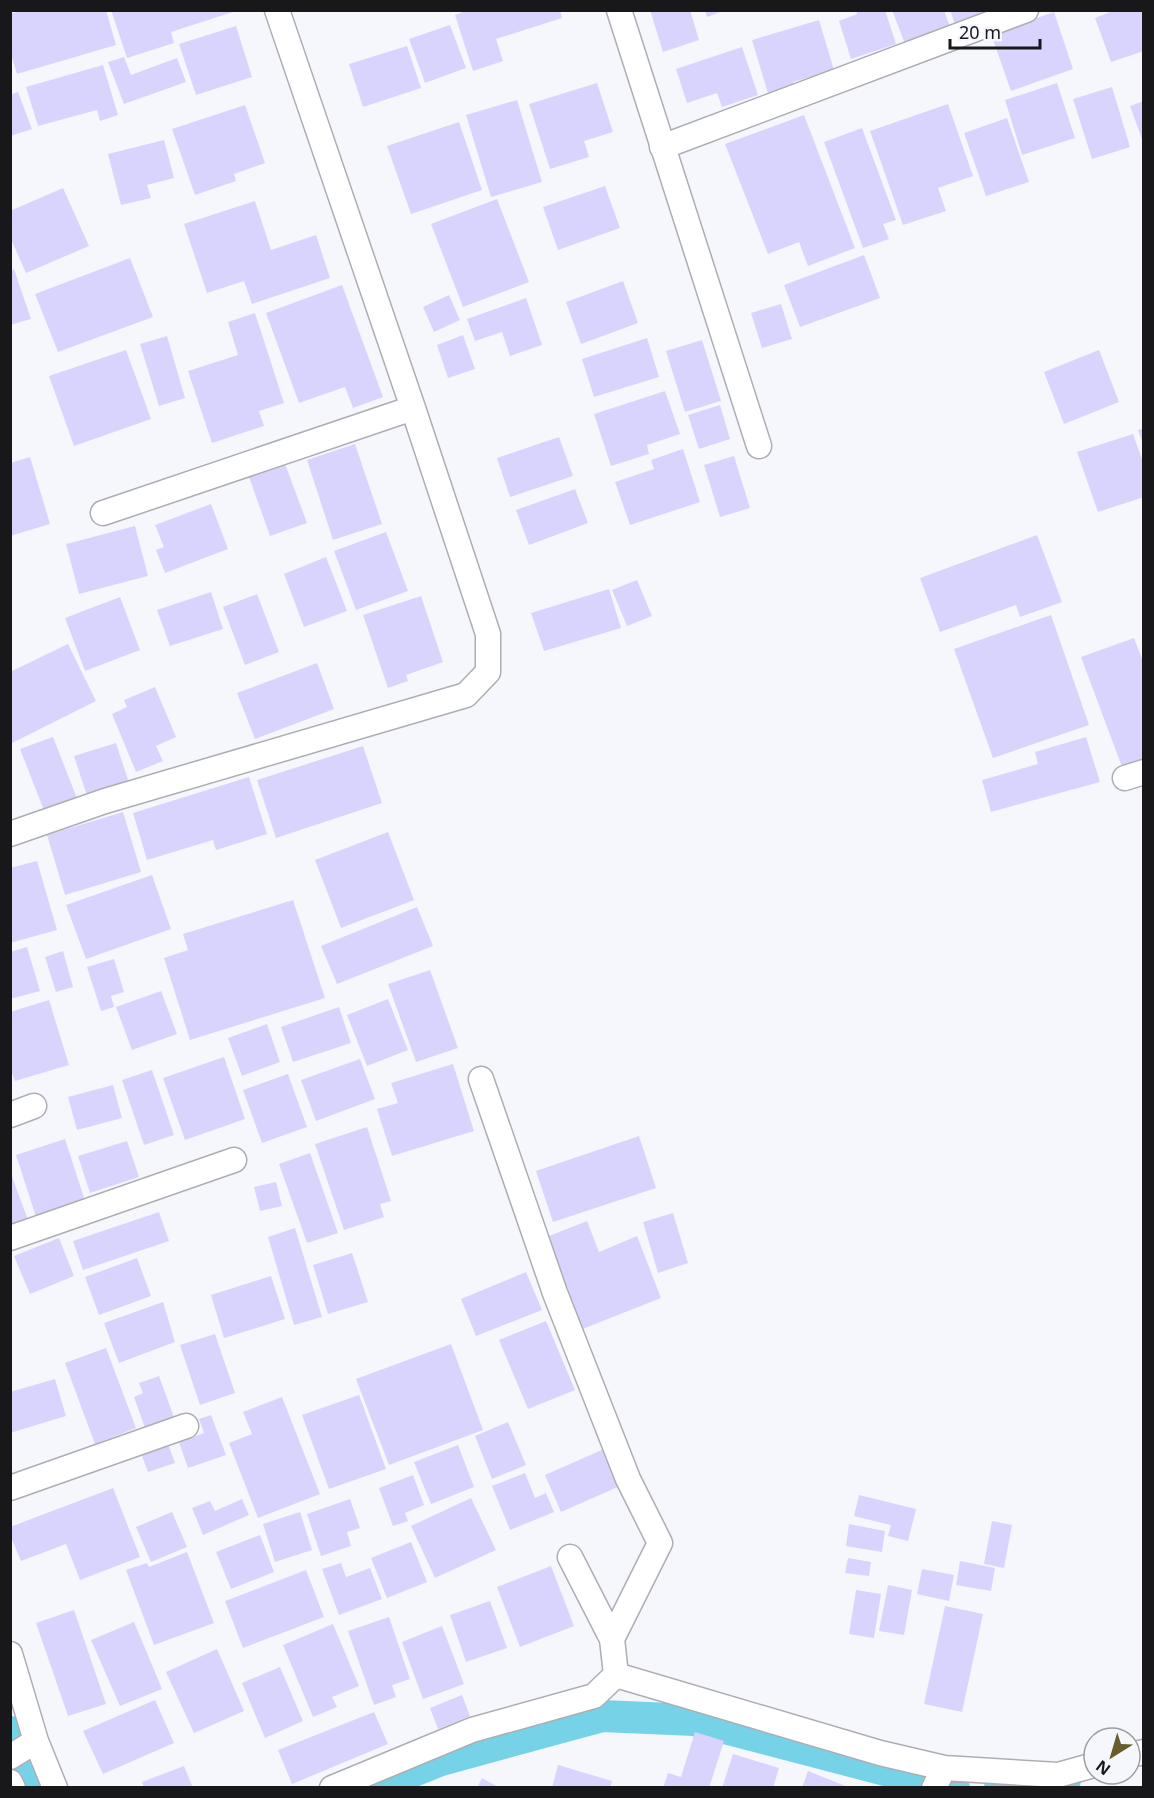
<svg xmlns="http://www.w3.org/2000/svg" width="1154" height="1798" font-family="'Noto Sans',sans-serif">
<rect width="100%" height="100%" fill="#f6f7fd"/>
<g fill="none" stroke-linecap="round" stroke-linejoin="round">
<!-- canal -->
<path stroke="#76d3e7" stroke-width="32" d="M10,1732L31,1788
M371,1788L441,1760L602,1716L694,1720L954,1788
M1000,1788L1065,1780"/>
</g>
<!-- building -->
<path fill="#d8d4fd" d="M23,10H106L116,45L17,74L10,51V14Z
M111,10H236V11L171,32L174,43L127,58Z
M468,10H560L562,18L496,39L503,61L473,71L455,15Z
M650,10H690L699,40L663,52Z
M705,10H723V11L707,17Z
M856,10H885L896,44L851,59L839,21L857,14Z
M892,10H944L950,27L905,44Z
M950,10H980L983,18L956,27Z
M1115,10H1144V51L1111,62L1095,18Z
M1054,12L1073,69L1011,91L991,34Z
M819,20L834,70L793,82L796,93L770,100L752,40Z
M450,25L466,68L425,83L409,39Z
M236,26L252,77L196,95L179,44Z
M407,46L421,88L363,107L349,64Z
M742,47L758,95L722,107L717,93L687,103L676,69Z
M124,57L131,75L177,58L186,82L124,104L108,62Z
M103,65L118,115L100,121L97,110L38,126L26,87Z
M597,83L613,132L584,141L589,157L550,169L529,104Z
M1057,83L1075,138L1022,155L1005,100Z
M1112,87L1130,147L1092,159L1073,99Z
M18,92L32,129L10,136V95Z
M517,100L542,182L491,197L466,115Z
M1144,101V142H1143L1130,106Z
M948,104L973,176L938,188L946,211L903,225L870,131Z
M245,105L265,163L234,174L236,181L195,195L172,129Z
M804,115L855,248L808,266L799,242L768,254L725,144Z
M1007,118L1029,182L986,196L964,133Z
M459,122L482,190L411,214L387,146Z
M862,128L896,220L883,224L889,239L863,248L824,142Z
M164,140L174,178L147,185L151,198L121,205L108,154Z
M605,186L620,228L558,250L543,207Z
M63,188L89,246L26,273L10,237V211Z
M497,199L529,282L463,307L431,224Z
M255,201L271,250L316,235L330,278L252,304L244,281L207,293L184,224Z
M864,255L880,298L800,327L784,285Z
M130,258L153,317L58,352L35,294Z
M14,269L31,319L10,325V271Z
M623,281L638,323L581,344L566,302Z
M342,285L383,397L353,408L345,387L299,403L266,313Z
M449,295L460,320L434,332L423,307Z
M526,298L542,345L510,356L502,332L475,341L467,319Z
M781,304L792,339L762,348L751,313Z
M255,313L284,403L259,411L264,426L212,443L188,371L238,355L228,322Z
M463,335L475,369L448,378L437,345Z
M167,336L185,398L159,406L140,344Z
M647,338L659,377L594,397L582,359Z
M702,340L721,401L685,412L666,351Z
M126,350L151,419L74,446L49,376Z
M1099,350L1119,402L1064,424L1044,372Z
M665,391L680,434L647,445L649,454L611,466L594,414Z
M720,405L730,439L699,449L688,415Z
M1144,428V444H1143L1138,430Z
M1133,434L1144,465V497L1098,512L1077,452Z
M559,437L573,476L510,497L497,458Z
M355,444L382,524L333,540L307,460Z
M683,449L700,502L630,525L615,482L654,469L651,460Z
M734,456L750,508L720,517L704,465Z
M30,457L50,524L10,536V463Z
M284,461L307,523L270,536L248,474Z
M575,489L588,523L529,545L516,510Z
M211,504L228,549L165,573L156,550L164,547L155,525Z
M135,526L148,576L79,594L66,544Z
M386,532L408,591L356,610L334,551Z
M1037,535L1062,602L1020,617L1016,605L940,632L920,578Z
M326,557L347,611L304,627L284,574Z
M637,580L652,616L627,626L612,590Z
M609,589L621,628L544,651L531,613Z
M211,592L223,629L170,646L157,610Z
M257,594L279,652L245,665L223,607Z
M421,596L443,662L406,675L408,681L388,688L363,615Z
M120,597L140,650L85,671L65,618Z
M1051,615L1089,725L993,758L954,649Z
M1134,638L1144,664V759L1122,767L1081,657Z
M68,644L96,701L10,744V672Z
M317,663L334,709L255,739L237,693Z
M155,687L176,737L156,746L163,761L136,772L112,714L127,707L124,700Z
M53,737L80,806L47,818L20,749Z
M1086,737L1100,782L991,812L982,780L1038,764L1035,752Z
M116,743L129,783L87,796L74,756Z
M363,746L382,803L276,838L257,780Z
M249,777L267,834L216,850L213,840L147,860L133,813Z
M123,812L141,872L65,895L47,835Z
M388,832L414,900L341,928L315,860Z
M37,861L57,930L10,943V868Z
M152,875L171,929L86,959L66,905Z
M293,900L325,998L190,1040L164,958L188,950L183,934Z
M417,907L433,946L337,984L321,946Z
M27,947L40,991L10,999V952Z
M63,951L73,987L56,992L45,957Z
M114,959L124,992L111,996L114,1007L101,1011L87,967Z
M430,970L458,1048L416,1062L388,984Z
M161,991L177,1034L132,1050L116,1007Z
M388,999L408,1050L367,1066L347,1015Z
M49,1000L69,1065L15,1081L10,1068V1012Z
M339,1007L351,1043L293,1062L281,1027Z
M267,1024L280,1062L242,1076L228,1038Z
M224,1057L245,1119L185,1140L163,1078Z
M360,1059L375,1099L316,1121L301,1080Z
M453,1064L474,1131L392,1156L377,1109L398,1103L391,1083Z
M152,1070L174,1135L144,1145L122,1080Z
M288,1074L307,1127L262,1143L243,1090Z
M113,1085L122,1118L77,1130L68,1097Z
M367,1127L391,1201L380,1204L384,1217L344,1230L315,1144Z
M639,1136L656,1188L553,1222L536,1171Z
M65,1139L86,1204L37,1220L16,1155Z
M127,1141L139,1177L90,1193L78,1156Z
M310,1153L338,1233L307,1243L279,1164Z
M10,1171L28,1220L10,1226Z
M276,1182L282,1206L260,1211L254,1187Z
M159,1212L169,1241L83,1270L73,1241Z
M673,1213L688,1263L658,1273L643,1222Z
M587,1221L599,1252L637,1236L661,1298L580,1330L544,1238Z
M295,1228L322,1317L294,1325L268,1237Z
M59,1238L74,1276L30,1294L14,1256Z
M352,1253L368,1302L328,1314L313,1265Z
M137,1258L151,1296L99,1315L85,1277Z
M526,1272L542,1310L476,1336L461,1299Z
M271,1276L285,1319L224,1338L211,1295Z
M163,1302L175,1342L119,1363L104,1323Z
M546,1321L575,1390L528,1409L499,1340Z
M215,1334L235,1393L200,1405L180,1345Z
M451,1344L483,1430L389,1465L356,1379Z
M106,1348L136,1428L95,1444L65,1363Z
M159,1376L175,1420L146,1431L134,1397L143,1393L139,1383Z
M55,1379L66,1416L10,1433V1392Z
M359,1395L386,1469L329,1489L302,1415Z
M282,1397L320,1494L258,1518L229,1443L252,1434L243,1412Z
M211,1415L226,1455L188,1468L179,1442L204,1433L199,1419Z
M508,1422L526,1465L492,1479L475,1436Z
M167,1441L175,1463L148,1472L140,1451Z
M458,1445L474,1487L431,1504L414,1462Z
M604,1449L620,1486L561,1512L545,1475Z
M525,1473L535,1498L546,1493L554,1512L510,1530L492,1486Z
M413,1475L424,1505L405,1513L408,1521L393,1526L379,1488Z
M113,1488L140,1557L80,1580L66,1544L21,1561L10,1535V1527Z
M859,1495L916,1509L908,1541L888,1536L891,1525L854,1516Z
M471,1498L496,1550L435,1578L411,1526Z
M242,1499L249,1515L203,1535L192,1508L210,1501L215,1511Z
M350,1499L360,1528L347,1532L351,1546L321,1556L307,1514Z
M172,1512L187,1547L151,1562L136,1527Z
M300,1512L312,1550L275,1562L263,1524Z
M992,1521L1012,1525L1004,1568L984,1564Z
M849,1524L885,1531L882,1552L846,1546Z
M260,1535L274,1572L231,1589L216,1552Z
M411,1542L427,1582L387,1598L371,1558Z
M187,1552L214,1623L154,1645L126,1570L147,1563L149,1567Z
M848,1558L871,1562L869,1576L845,1573Z
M960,1561L995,1568L991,1591L956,1585Z
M341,1563L346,1577L370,1568L382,1599L339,1615L322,1569Z
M551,1566L574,1626L520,1647L497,1587Z
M922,1569L954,1575L949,1601L917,1594Z
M306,1570L324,1617L243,1648L225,1601Z
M888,1585L912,1590L904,1635L879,1631Z
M856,1590L881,1594L874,1638L849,1634Z
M490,1601L507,1648L466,1662L450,1615Z
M945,1606L983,1614L962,1712L924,1704Z
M74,1610L106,1704L68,1716L36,1623Z
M389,1617L410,1679L392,1685L396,1697L374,1705L348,1631Z
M134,1622L162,1689L120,1706L91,1640Z
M333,1624L359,1686L332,1697L337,1707L313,1717L283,1645Z
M442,1626L464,1684L423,1699L402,1642Z
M217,1649L244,1711L194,1733L166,1672Z
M280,1667L303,1721L265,1738L242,1683Z
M462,1695L470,1716L438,1729L430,1708Z
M155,1700L174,1743L103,1774L83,1731Z
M374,1712L388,1744L292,1784L278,1750Z
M695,1732L724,1741L709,1788H663L668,1773L681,1777Z
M733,1754L779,1768L773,1788H722Z
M558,1765L612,1781L610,1788H552Z
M184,1766L193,1788H144L142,1782Z
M808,1771L848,1787V1788H802Z
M482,1778L500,1788H477Z"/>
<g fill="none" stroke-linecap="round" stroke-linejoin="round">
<defs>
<path id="street" d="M619,10L759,446
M662,147L1026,10
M103,513L413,408
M1125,778L1144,772
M10,834L105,801L466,695L488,672V634L413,408L277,10
M481,1079L555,1293L628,1479L660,1543L612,1639
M10,1115L34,1106
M10,1238L234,1160
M10,1488L186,1426
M570,1557L612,1639L616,1675
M10,1654L36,1741L55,1788
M616,1675L880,1753L944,1768L1058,1775L1094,1765
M1130,1755L1144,1752
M10,1757L36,1741
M10,1782L13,1788
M332,1788L472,1730L594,1696L616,1675
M934,1788L944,1768"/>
</defs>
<!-- street casing -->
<use href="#street" stroke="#adaeb3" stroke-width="27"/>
<!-- street -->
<use href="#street" stroke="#fff" stroke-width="24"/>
</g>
<!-- border -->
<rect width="1154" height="1798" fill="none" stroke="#18181a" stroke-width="24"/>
<!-- north arrow -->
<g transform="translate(1112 1756) rotate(217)"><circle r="28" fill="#f6f7fd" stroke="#9d9ea2" stroke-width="1.5"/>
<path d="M0-4.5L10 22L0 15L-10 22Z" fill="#675e2b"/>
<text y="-9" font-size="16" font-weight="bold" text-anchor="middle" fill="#18181a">N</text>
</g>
<!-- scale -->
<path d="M950 39v9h90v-9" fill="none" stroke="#18181a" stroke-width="3"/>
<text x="959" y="39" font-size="18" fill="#18181a" stroke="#f6f7fd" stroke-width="4.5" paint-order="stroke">20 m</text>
</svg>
